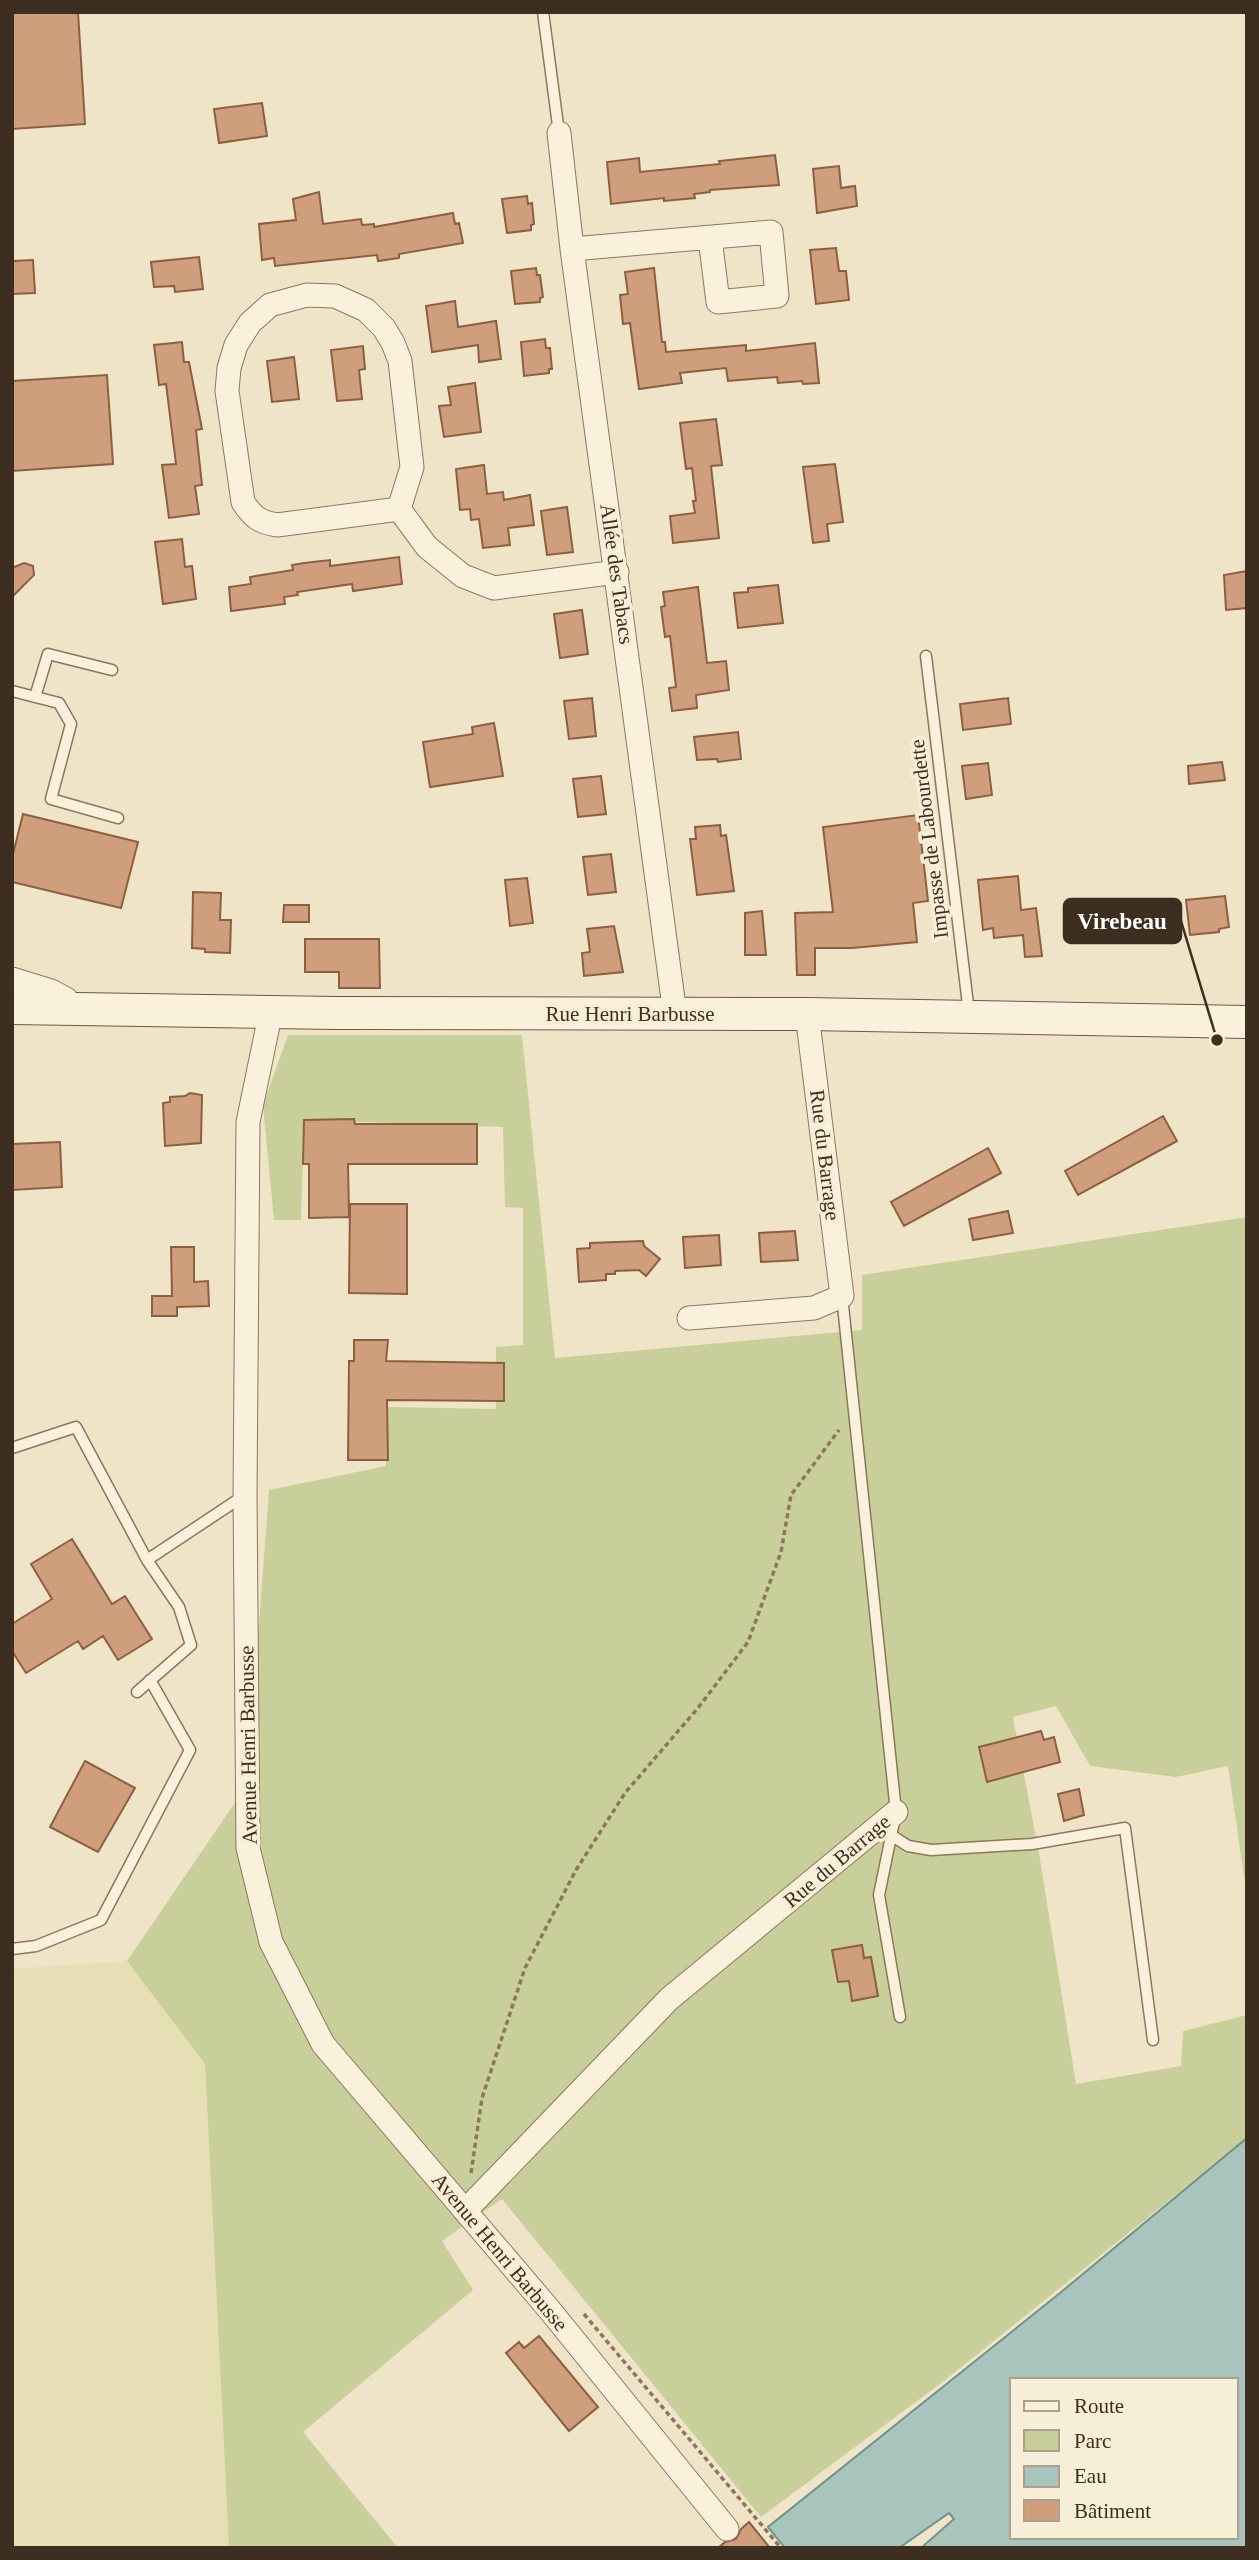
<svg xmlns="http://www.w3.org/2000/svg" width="1259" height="2560" font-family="'Times New Roman',serif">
<rect width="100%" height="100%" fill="#f0e4c8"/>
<!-- farmland -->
<path fill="#e6deb5" d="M127,1961L205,2064L229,2548H12V1969Z"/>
<!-- green -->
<path fill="#c9cf9b" d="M288,1035H522L555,1358L862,1330V1275L1247,1217V1897L1228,1766L1176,1777L1090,1766L1056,1706L1013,1717L1039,1853L1076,2084L1181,2066L1183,2031L1247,2015V2138L944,2381L761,2517L502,2199L442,2241L473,2290L303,2432L398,2548H229L205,2064L127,1961L247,1785L269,1490L386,1466L387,1407L496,1409V1347L523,1345V1208L505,1207L503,1127L304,1120L301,1220H274L263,1105Z"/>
<!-- water -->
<path fill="#a9c4bc" stroke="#6f938a" stroke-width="2" fill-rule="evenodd" d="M1247,2138V2548H921L954,2519L949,2513L899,2548H785L768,2527L1060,2293ZM1012,2380H1236V2537H1012Z"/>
<!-- building -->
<path fill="#cf9f7d" stroke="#8d5f41" stroke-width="2" d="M12,12H78L85,124L12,129Z
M262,103L267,136L219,143L214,109Z
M775,155L779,185L710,190V192L694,194L695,198L664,201V198L611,204L607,162L639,158L640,172L720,164L719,161Z
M839,166L841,188L855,186L857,206L817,213L813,169Z
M319,192L323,224L361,219L362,225L374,224V227L453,213L455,224L459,223L463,243L399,254V258L378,261L377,255L275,266L274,258L262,260L259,224L296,220L293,199Z
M527,196L528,204L532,203L534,224L531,225V230L507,233L502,199Z
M836,248L839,271H846L849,300L816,304L810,250Z
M199,257L203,289L175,292L174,286L154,287L151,262Z
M33,260L35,293L12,294V261Z
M536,268L537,275H540L543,297L540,298V302L515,304L511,271Z
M654,268L662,342H665L666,352L746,345V351L815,343L819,383L803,384L802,381L778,383L777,377L728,381L726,368L680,373L682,383L639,389L630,323L623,324L620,295L628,294L625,272Z
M455,301L458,327L496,321L501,359L479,362L478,345L432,352L426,306Z
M545,339L546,348H550L552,369H549V373L524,376L521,342Z
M182,342L184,362H189L202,429L196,430L202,485L195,486L199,514L169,518L162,465L176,464L166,384L159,385L154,345Z
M363,346L365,369L359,370L362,399L337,401L331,350Z
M294,357L299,399L272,402L267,361Z
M107,375L113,464L12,471V381Z
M475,383L481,432L444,437L439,406L451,405L448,387Z
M716,419L722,465L711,466L719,538L673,543L670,516L695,513L693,501H696L692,468L686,469L680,423Z
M835,464L843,522L827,524L829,541L813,543L803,467Z
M484,465L487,494L503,492L504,500L530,495L534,525L508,528L510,545L483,548L479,519L471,520L470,509L460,510L456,469Z
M567,507L573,552L547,555L541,511Z
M182,539L185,567L192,566L196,599L163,604L155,542Z
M399,557L402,584L353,591L352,584L297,592L298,595L284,597L285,604L231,611L229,587L251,584L250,577L293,570L292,565L304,563L330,560V566Z
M24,563L33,566L34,575L12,597V568Z
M1247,571V608L1226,610L1224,575Z
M778,585L783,623L738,628L734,593L748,592V588Z
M698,587L707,663L726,661L729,690L696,695L697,708L672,711L669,688L676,687L670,636L665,637L661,607L665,606L663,592Z
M582,610L588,654L560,658L554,614Z
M592,698L596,736L569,739L564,701Z
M1008,698L1011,724L963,730L960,704Z
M494,723L503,776L430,787L423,742L473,734L472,727Z
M738,732L741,759L718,762L717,759L697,760L694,737Z
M1222,762L1225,780L1189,784L1188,766Z
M988,763L992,795L966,799L962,766Z
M601,776L606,814L578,817L573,779Z
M23,814L138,842L121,908L12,882V858Z
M918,815L928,901L913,903L917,942L852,948H815V975H797L795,913L833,912L823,827Z
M720,825L721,836L726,835L734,891L697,895L690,839H696L695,827Z
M611,854L616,892L588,895L583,857Z
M1018,876L1021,910L1036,908L1042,956L1025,957L1023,935L994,938L993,928L983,930L978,880Z
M527,878L533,923L510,926L505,880Z
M193,892L221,893L220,920H231L230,953L205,952V949L192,948Z
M1225,896L1229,927L1219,929V932L1190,935L1186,900Z
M284,905H309V922H283Z
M762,911L766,955H745V913Z
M614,926L623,972L584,976L582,953L590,952L587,929Z
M305,939H379L380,988H339V972H305Z
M190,1093L202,1095L201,1143L165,1146L163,1103L170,1102V1097L185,1096Z
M1163,1116L1177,1141L1078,1195L1065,1171Z
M354,1119L355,1124H477V1164H348L349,1217L309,1218V1164H303L304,1120Z
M60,1142L62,1187L12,1190V1144Z
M988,1148L1001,1173L904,1226L891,1202Z
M350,1204H407V1294L349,1293Z
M1008,1211L1013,1233L973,1240L969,1219Z
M795,1231L798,1260L761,1262L759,1233Z
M719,1235L721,1265L685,1268L683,1237Z
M643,1241L644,1246L660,1259L646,1276L639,1270L615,1271V1274H606V1280L579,1282L577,1249L590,1248V1243Z
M171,1247H194V1282L208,1281L209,1306L177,1307V1316H152V1296H172Z
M354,1340H388L386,1361L504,1363V1401L387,1400L388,1460H348L349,1361H354Z
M72,1539L112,1604L125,1596L152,1639L118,1660L103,1636L83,1649L78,1641L26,1673L12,1651V1624L52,1599L31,1564Z
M1041,1731L1044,1740L1054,1737L1060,1762L987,1782L979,1747Z
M85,1761L135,1788L98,1852L50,1827Z
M1079,1789L1084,1815L1064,1821L1058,1794Z
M862,1945L864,1958L871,1957L878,1996L852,2001L849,1981L838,1982L832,1950Z
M539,2336L598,2407L569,2431L506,2353L519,2342L524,2348Z
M749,2522L770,2548H718L725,2542L736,2539L741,2529Z"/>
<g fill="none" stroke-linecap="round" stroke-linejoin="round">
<defs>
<path id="service" d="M543,12L559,133
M926,656L969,1013
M12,691L59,703L71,724L51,799L118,818
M35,697L48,654L112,670
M842,1296L896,1812L879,1895L900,2017
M12,1448L76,1427L147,1560L179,1607L191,1645L137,1692
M147,1560L245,1495
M891,1835L908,1846L931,1850L1032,1844L1125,1828L1153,2040
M12,1949L36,1946L101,1920L190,1750L150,1680"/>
<path id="minor" d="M559,133L572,249L675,1014
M572,249L771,232L777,296L718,302L710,238
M399,509L277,525C259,522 253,517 243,502L227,391L229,368L236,345L250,323L270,305L307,295L335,296L366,310L384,328L393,343L400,361L412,467L399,509L427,547L463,576L494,588L617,572
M12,979L51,991L66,999L68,1009
M271,1011L248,1122L245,1495L248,1848L271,1942L323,2044L548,2308L727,2529
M689,1318L814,1308L842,1296L807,1014
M465,2211L669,1999L896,1812"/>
<path id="secondary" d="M12,1008L335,1013L807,1014L1247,1022"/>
</defs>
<!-- service casing -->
<use href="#service" stroke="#8d765c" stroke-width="13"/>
<!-- minor casing -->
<use href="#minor" stroke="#8d765c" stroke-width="25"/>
<!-- secondary casing -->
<use href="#secondary" stroke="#6f573f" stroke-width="34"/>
<!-- path -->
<path stroke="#8d765c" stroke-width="3.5" stroke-dasharray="5 3.5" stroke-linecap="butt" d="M471,2173L482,2098L525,1968L576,1870L625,1793L698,1708L748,1642L781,1552L791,1495L839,1430
M584,2314L781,2548"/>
<!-- service -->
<use href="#service" stroke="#faf1dc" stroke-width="10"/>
<!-- minor -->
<use href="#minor" stroke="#faf1dc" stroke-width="23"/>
<!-- secondary -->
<use href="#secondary" stroke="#faf1dc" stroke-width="32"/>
</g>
<g text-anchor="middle" stroke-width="7" stroke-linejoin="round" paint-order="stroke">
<!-- street labels -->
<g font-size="21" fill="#3d2e20" stroke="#f7eed8">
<text transform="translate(617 574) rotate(82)" y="7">Allée des Tabacs</text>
<text transform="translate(929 839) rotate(-97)" y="7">Impasse de Labourdette</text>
<text x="630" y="1021">Rue Henri Barbusse</text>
<text transform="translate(825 1155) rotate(83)" y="7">Rue du Barrage</text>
<text transform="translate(248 1745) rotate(-91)" y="7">Avenue Henri Barbusse</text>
<text transform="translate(837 1861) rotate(-40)" y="7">Rue du Barrage</text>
<text transform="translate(500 2252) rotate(50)" y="7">Avenue Henri Barbusse</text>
</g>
</g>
<!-- callouts -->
<path fill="none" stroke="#3d2e20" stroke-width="2.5" d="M1217 1040L1181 921"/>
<circle fill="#3d2e20" stroke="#f7eed8" stroke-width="2.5" cx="1217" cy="1040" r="7"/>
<rect fill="#3d2e20" stroke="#3d2e20" stroke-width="2.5" x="1064" y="899" width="117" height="44" rx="7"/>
<g font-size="23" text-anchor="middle" font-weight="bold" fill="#fff">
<text x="1122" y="929">Virebeau</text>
</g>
<!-- border -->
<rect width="1259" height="2560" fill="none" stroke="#3d2e20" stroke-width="28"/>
<!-- legend -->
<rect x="1010" y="2378" width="228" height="161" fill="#f7eed8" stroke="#ada18e" stroke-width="2"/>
<rect x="1024" y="2401" width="35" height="10" fill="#faf1dc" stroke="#ada18e" stroke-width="2"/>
<text x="1074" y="2413" font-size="21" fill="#3d2e20">Route</text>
<rect x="1024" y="2430" width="35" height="21" fill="#c9cf9b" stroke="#ada18e" stroke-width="2"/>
<text x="1074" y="2448" font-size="21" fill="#3d2e20">Parc</text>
<rect x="1024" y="2466" width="35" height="21" fill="#a9c4bc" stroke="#ada18e" stroke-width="2"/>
<text x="1074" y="2483" font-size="21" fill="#3d2e20">Eau</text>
<rect x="1024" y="2500" width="35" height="21" fill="#cf9f7d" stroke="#ada18e" stroke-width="2"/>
<text x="1074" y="2518" font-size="21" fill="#3d2e20">Bâtiment</text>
</svg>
